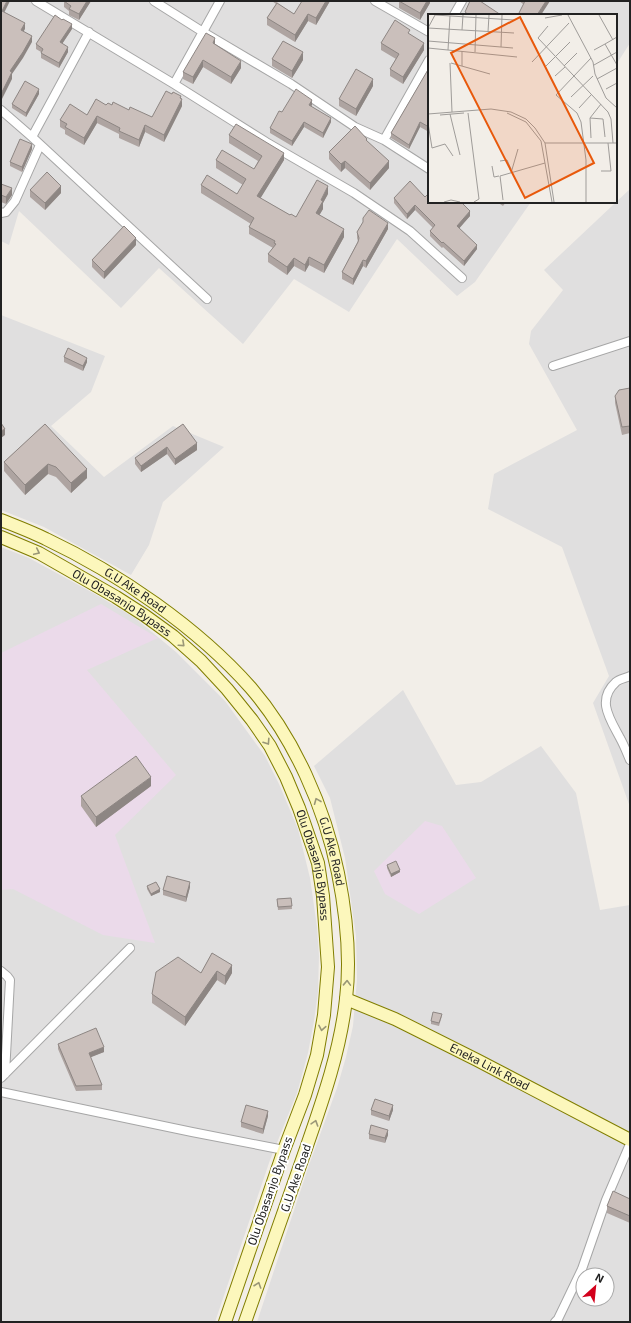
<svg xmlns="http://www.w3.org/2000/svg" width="631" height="1323" font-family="'Exo 2',sans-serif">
<rect width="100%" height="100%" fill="#f2eee8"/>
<!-- residential -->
<path fill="#e0dfdf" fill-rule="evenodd" d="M1,1H630V43L616,65V15H429V202H531L475,282L457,296L397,239L349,312L294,279L243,344L159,268L121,308L19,211L9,245L1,241Z
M630,189V807L593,703L609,676L562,547L488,509L494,474L577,430L529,344L531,331L563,290L544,270Z
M1,315L105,356L91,392L51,426L104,477L173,426L224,447L163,502L149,545L131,575L44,527L1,510Z
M1,547L29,558L95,594L135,618L176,652L225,701L265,756L279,784L298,829L310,878L317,927L319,956L318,992L314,1021L308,1053L297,1093L270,1160L215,1322H1Z
M403,690L456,785L481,782L541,746L576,793L600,910L630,905V1322H257L309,1165L337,1088L346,1057L353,1026L357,979L356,936L345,858L330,798L314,766ZM583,1275H607V1299H583Z"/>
<!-- industrial -->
<path fill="#ebdaea" d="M101,604L158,638L87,670L176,775L115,835L155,943L103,935L13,889L1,890V653Z
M425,821L442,826L476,878L419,914L385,894L374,871Z"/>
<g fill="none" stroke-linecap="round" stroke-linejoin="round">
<defs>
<path id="street" d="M36,1L174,84L266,142L354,193L410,231L462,278
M154,1L203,32L291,84L355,127L384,140L429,169
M375,1L429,32
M454,15L462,1
M174,84L220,1
M1,110L32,137L207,299
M32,137L89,32
M384,140L429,60
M1,213L6,212L15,201L40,145
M553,366L630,341
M630,676C626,678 619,679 616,682C596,700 610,719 620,738C624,745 627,753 630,760
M1,971L7,976L10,980L5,1074
M1,1078L130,948
M1,1092L192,1132L284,1150
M555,1322L558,1319L582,1269L606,1200L630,1144"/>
<g id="secondary">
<path id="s1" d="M1,520C16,526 32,532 46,539C118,573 198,628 251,688C294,738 325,808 338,873C346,913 351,958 346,999C340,1054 320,1108 302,1160C283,1214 264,1268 245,1322"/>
<path id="s2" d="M1,537L39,553L116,597L144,615L173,636L201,661L227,689L252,720L270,746L286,777L299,808L318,863L323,896L328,967L324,1015L317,1055L305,1095L284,1150L225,1322"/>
<path id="s3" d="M346,999L395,1019L477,1060L630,1140"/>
</g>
</defs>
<!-- street casing -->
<use href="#street" stroke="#a6a6a6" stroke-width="10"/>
<!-- secondary casing -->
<use href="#secondary" stroke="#817e00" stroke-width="14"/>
<!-- street -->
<use href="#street" stroke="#fff" stroke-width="8"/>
<!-- secondary -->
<use href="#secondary" stroke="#fcf7bc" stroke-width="12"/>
</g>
<!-- wall -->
<path fill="#aea4a1" d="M64,1H91L79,20L69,15V11L64,7Z
M272,1H278L277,3L294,14L330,1L316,25L308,21L295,42L267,25V18L276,4Z
M399,1H430V3L420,20L399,8Z
M519,1H550L523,4Z
M72,29L62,44L68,52L59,68L41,58V52L36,49V44Z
M410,34L424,50L403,84L390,76V69L396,59L381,50V43Z
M215,45L241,68L231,84L203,67L193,84L183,79V72Z
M272,59L303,60L292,78L272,66Z
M429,68V132L420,127L409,149L391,138V133Z
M373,86L356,116L339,106V99Z
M39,94L26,117L12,108V104Z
M181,98L182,106L164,142L145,132L139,147L119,138V134L97,123L84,145L65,134V130L60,127V120L87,115L106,105H112L152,117Z
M312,105L311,106L331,122L323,138L304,127L292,146L270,133V128L282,112Z
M229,135L284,160L260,198L290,215L296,217L328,194L323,203V209L319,215L344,237L324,273L309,265L305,272L294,266L287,275L268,262V254L273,248L249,234V227L251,224L201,193V185L237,194L243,185L216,168V160L254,169L258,161L229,143Z
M367,141L389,168L370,190L345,168L341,172L329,159V152Z
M32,149L22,172L10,166V162Z
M1,184L12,195L6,204L1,202Z
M30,190L61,193L45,210L30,197Z
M425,197L470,216L459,228L477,249L464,266L443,247L442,248L430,236V231L433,228L415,210L407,219L394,203V198Z
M497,202H506L503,206Z
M363,218L388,229L366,268L363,266L353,285L342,279V272L358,241L357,238V232L363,223Z
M136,245L104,279L92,267V260Z
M64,357L87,362L83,371L64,362Z
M630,388V433L622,435L615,403V396Z
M45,424L87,478L71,493L56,477L48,474L25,495L4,471V462Z
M183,424L197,450L175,465L167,454L141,472L135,464V458Z
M151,786L96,827L81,806V796Z
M387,865L400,872L391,877L387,868Z
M147,886L160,892L151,896L147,889Z
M190,887L186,902L163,895V890Z
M291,898L292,909L278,910L277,899Z
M212,953L232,973L225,985L217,980L185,1026L152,1003V994L201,973Z
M442,1016L439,1026L431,1024V1021Z
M58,1044L104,1052L90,1057L102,1085V1090L76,1091L58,1049Z
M371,1110H393L389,1121L371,1115Z
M268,1116L263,1134L241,1127V1122Z
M369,1134L388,1135L385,1143L369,1139Z
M630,1199V1223L607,1213V1206Z"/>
<!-- shaded-wall -->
<path fill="#8d8683" d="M7,1H10L2,17V11Z
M87,1H91L79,20V14Z
M326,1H330L316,25V18Z
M427,1H430V3L420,20V13Z
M546,1H550L541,15H537Z
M308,14V21L295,42V35Z
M25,23V29L21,36V30Z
M72,24V29L60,47V42Z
M32,36V42L23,58L12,74V79L2,99V92L10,71Z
M215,38V46L213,43Z
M424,43V50L403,84V77Z
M68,47V52L59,68V63Z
M303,52V60L292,78V71Z
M203,60V67L193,84V77Z
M241,61V68L231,84V77Z
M373,79V86L356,116V109Z
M39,89V94L26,117V113Z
M181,96V102L182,99V106L164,142V135Z
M312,100V105L309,110V105Z
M97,116V123L84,145V138Z
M331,118V122L323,138V133Z
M304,122V127L292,146V141Z
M420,122V127L409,149V145Z
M145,125V132L139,147V140Z
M32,144V149L22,172V167Z
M284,153V160L257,204V196Z
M345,161V168L341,172V164Z
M389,161V168L370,190V183Z
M61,186V193L45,210V203Z
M328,186V194L323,203V209L316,221V213L321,200Z
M12,188V195L6,204V197Z
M415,205V210L407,219V214Z
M470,211V216L457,231V226Z
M388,223V229L366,268V261Z
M344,229V237L324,273V265Z
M136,238V245L104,279V272Z
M477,245V249L464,266V261Z
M309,257V265L305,272V265Z
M294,258V266L287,275V267Z
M363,260V266L353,285V279Z
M87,358V362L83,371V366Z
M5,429V435L1,438V431Z
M197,443V450L175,465V459Z
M167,447V454L141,472V466Z
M48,464V474L25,495V485Z
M87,469V478L71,493V483Z
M151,777V786L96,827V817Z
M400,870V872L391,877V874Z
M190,882V887L186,902V897Z
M160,889V892L151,896V894Z
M232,965V973L225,985V976Z
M217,971V980L185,1026V1017Z
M104,1047V1052L89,1058V1053Z
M393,1105V1110L389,1121V1116Z
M268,1111V1116L263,1134V1129Z
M388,1130V1135L385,1143V1138Z"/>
<!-- building -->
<path fill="#cabfbb" stroke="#8d8683" d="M1,1H7L2,11L25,23L21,30L32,36L23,52L10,71L12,72L2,92H1Z
M64,1H87L79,14L69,9L71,6Z
M302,1H326L316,18L308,14L295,35L267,18L277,3L294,14Z
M399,1H427L420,13Z
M470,1H480L501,15H469L465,12Z
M525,1H546L537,15H518Z
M55,15L62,20L63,19L72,24L60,42L68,47L59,63L41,53L43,49L36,44Z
M395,20L410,30L408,33L424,43L403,77L390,69L399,54L381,43Z
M206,33L215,38L213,43L241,61L231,77L203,60L193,77L183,72Z
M283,41L303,52L292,71L272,59Z
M429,68V127L420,122L409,145L391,133Z
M356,69L373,79L356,109L339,99Z
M25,81L39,89L26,113L12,104Z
M296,89L312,100L309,105L331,118L323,133L304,122L292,141L270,128L279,111L282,112Z
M166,91L172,94L173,92L181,96L180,98L182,99L164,135L145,125L139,140L119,131L120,128L97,116L84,138L65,127L67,124L60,120L70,104L87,115L96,99L106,105L108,103L112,105L113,102L129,110L130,107L152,117Z
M236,124L284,153L257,196L290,215L291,214L296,217L317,180L328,186L321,200L323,201L316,213L344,229L324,265L309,257L305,265L294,258L287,267L268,254L276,244L274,243L275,241L249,227L254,218L201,185L207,175L237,194L246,179L216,160L222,150L254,169L262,156L229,135Z
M355,126L367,139L366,140L389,161L370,183L345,161L341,164L329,152Z
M20,139L32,144L22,167L10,162Z
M47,172L61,186L45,203L30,190Z
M410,181L425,197L429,193V202H461L470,211L457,226L477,245L464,261L443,242L442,243L430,231L435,225L415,205L407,214L394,198Z
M1,184L12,188L6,197L1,195Z
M369,210L388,223L366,261L363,260L353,279L342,272L358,242L359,238L357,232L363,222V218Z
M124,226L136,238L104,272L92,260Z
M68,348L87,358L83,366L64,357Z
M630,388V426L622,427L615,396L619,390Z
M1,423L5,429L1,431Z
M45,424L87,469L71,483L56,467L48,464L25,485L4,462Z
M183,424L197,443L175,459L167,447L141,466L135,458Z
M136,756L151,777L96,817L81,796Z
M396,861L400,870L391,874L387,865Z
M167,876L190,882L186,897L163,890Z
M156,882L160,889L151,894L147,886Z
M291,898L292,906L278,907L277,899Z
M212,953L232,965L225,976L217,971L185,1017L152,994L156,972L178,957L201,973Z
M433,1012L442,1014L439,1023L431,1021Z
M96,1028L104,1047L89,1053L102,1085L76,1086L58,1044Z
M375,1099L393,1105L389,1116L371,1110Z
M246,1105L268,1111L263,1129L241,1122Z
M371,1125L388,1130L385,1138L369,1134Z
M613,1191L630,1199V1216L607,1206Z"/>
<!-- one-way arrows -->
<defs><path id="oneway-chevron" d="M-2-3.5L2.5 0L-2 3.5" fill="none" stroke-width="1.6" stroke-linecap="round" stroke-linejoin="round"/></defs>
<g stroke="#9a9777">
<use href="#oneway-chevron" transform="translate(37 552) rotate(25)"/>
<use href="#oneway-chevron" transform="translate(182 644) rotate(42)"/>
<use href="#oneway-chevron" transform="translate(267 742) rotate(57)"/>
<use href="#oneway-chevron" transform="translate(317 801) rotate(-112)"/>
<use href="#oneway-chevron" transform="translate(347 983) rotate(-88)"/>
<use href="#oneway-chevron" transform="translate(322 1028) rotate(100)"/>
<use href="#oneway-chevron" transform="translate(315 1123) rotate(-72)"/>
<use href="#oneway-chevron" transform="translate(258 1285) rotate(-71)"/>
</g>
<g text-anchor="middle" stroke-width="4" stroke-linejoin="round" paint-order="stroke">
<!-- street labels -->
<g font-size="12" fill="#222" stroke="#fff">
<text dy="4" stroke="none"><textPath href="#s1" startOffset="152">G.U Ake Road</textPath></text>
<text dy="4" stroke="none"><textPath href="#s2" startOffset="138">Olu Obasanjo Bypass</textPath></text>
<text dy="4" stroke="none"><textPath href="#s1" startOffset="488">G.U Ake Road</textPath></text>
<text dy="4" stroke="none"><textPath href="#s2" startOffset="474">Olu Obasanjo Bypass</textPath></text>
<text dy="4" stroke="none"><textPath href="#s3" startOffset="159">Eneka Link Road</textPath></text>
<text transform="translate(296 1178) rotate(-71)" y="4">G.U Ake Road</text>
<text transform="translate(270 1191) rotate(-71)" y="4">Olu Obasanjo Bypass</text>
</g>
</g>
<!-- overview -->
<g transform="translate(428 14)">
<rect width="189" height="189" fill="#f2eee8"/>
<path fill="none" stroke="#9f9c99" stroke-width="1" d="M7,1L0,14L86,19M7,1L86,6M140,1L165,48L167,60L178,84L189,94M171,1L185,26M117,4L134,1M120,12L110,24L180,98L183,105L185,129M34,16L35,1M60,18L61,1M0,27L85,34M177,30L189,23M73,33L74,1M0,34L89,43M20,36L22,2M166,36L177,30L189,51M47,38L48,1M104,48L141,9M22,49L24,98M23,49L62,60M166,51L189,38M34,52V37M118,52L142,28M136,52L149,39M127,62L137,53M169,65L189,54M178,75L189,69M143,83L165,62M151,94L163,81M40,99L51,185L46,188M79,99L98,108L113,127L124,188M0,100L63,95L83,98L98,105L107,114L117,129L126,188M22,100L32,141M12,101L36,99M162,104L175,105L177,123M0,109L4,134L17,130L25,142M163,124L162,104L173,90M117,129H189M72,147L79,146L83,155M64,152L66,163L71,162M173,157H183L180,129M83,159L90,135M75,186L72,162L117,149M16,188L23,186L32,188M158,188V146L153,108L149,99L128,81L163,44"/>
<path fill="#e8590c" fill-opacity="0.15" stroke="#e8590c" stroke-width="2" d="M92,3L166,149L97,184L23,39Z"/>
<rect width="189" height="189" fill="none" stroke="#222" stroke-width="2"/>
</g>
<!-- border -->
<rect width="631" height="1323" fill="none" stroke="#222222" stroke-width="4"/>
<!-- north arrow -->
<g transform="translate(595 1287) rotate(27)"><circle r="19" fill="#ffffff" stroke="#a7a7a7"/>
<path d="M0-3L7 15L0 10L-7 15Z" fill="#d3001c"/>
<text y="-6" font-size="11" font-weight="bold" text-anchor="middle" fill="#222222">N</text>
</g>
</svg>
